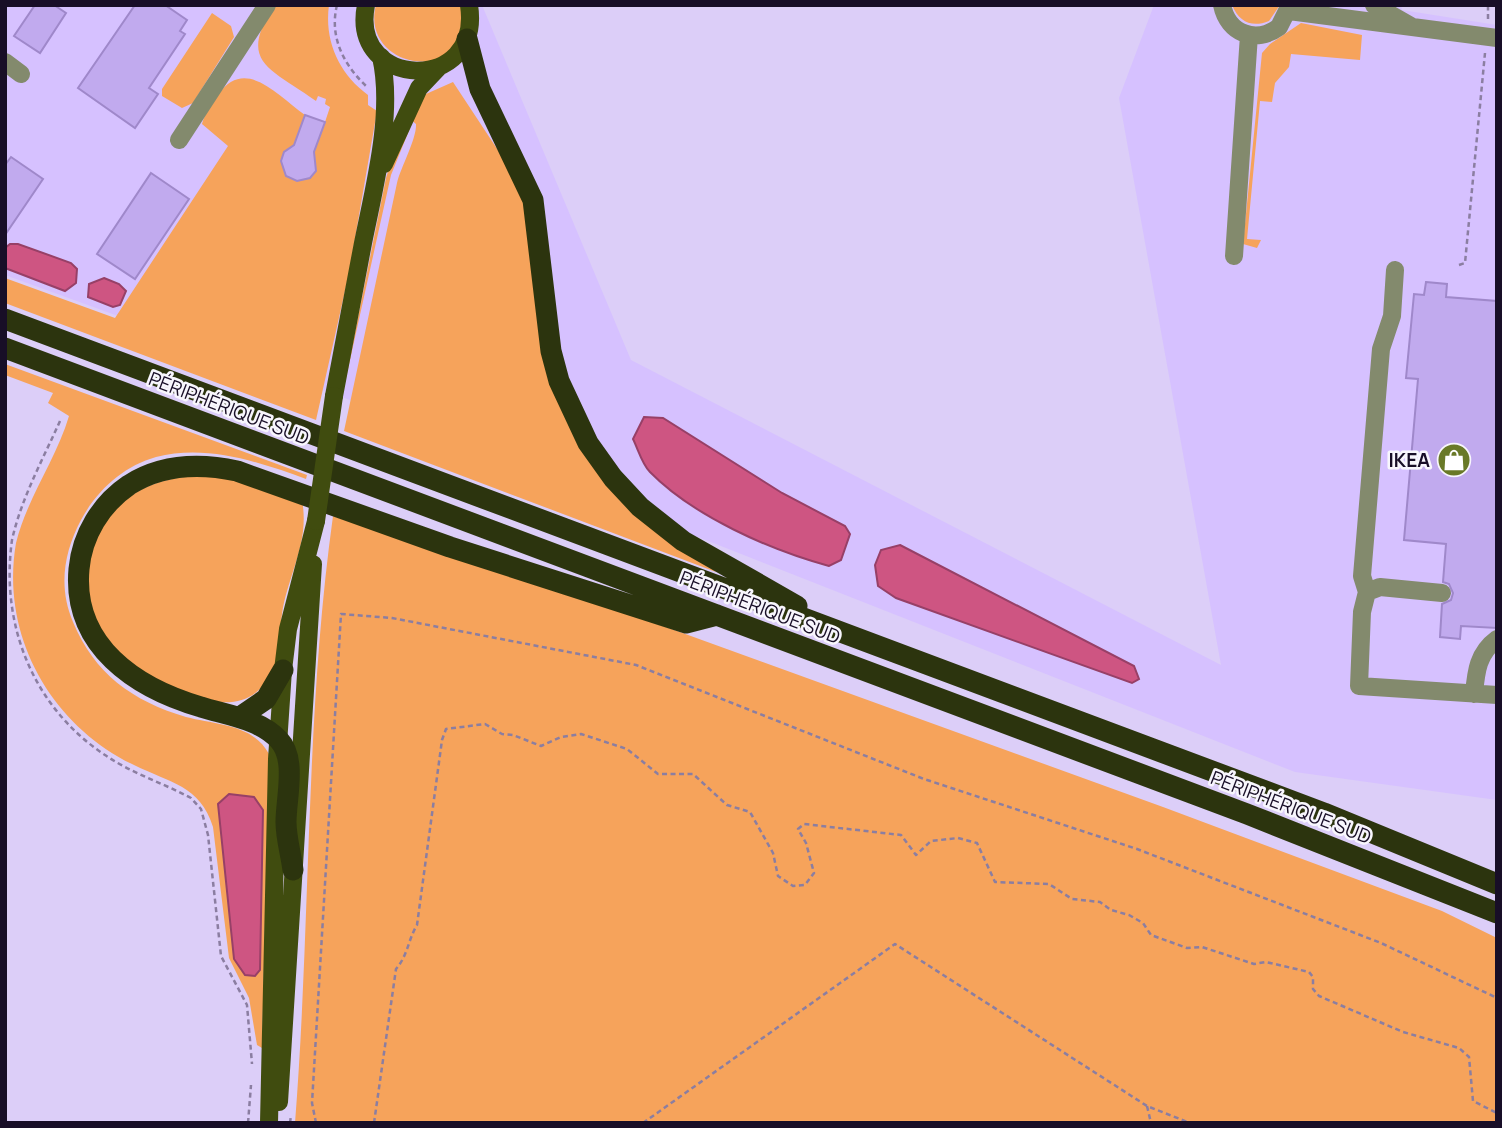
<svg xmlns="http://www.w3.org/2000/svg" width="1502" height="1128" font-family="Manrope,sans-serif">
<rect width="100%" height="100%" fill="#dccef8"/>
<!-- built -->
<path fill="#d6c1ff" d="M5,5H482L631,360L1221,665L1119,98L1154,5H1401L1402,10L1497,25V800L1295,772L350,400L5,275Z"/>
<!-- green -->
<path fill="#f6a35b" d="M275,5H329C324,41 339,74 368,95V105L377,111L349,273L316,420L5,303V278L115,318L228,146L202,124C205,113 211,105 218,95C245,56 277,95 305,115L300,130L320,137L330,107L325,104L326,99L318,96L316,101C271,68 236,63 275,5Z
M376,5H461C461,14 462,25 460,33C446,84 361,62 376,5Z
M1232,5H1280L1269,21C1252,28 1239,22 1232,5Z
M212,13L231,26L234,37L193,103L182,108L162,96V89Z
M1301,23L1362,35L1360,60L1291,54L1289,67L1275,83L1272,102L1260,101L1247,239L1261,240L1257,248L1243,244L1262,53L1270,44Z
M453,82L513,173L526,206L580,448L716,572L344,431L397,183C401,167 417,138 416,124L410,119L426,94Z
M408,126L410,128L391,175L344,387L386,178L394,153Z
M5,364L307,475L306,479C259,462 207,444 156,457C124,466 97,490 81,520C64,552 58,587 73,622C94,673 132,701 186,717C217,725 253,724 269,754L262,1048L257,1045L249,998L229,958L213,827C200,785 170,783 134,765C51,725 0,636 16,543C27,498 56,460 69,416L48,403L53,393L5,375Z
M209,474L248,482L302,500C310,543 288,574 282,614C279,636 281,661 267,681C246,710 214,705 186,692C161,682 136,673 117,653C72,608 80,530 132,495C156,479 181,477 209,474Z
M333,516L666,627L1163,807L1442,911L1497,938V1123H295C311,921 305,717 333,516Z"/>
<!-- water -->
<path fill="#ce5582" stroke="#974067" stroke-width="2" d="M10,244H18L71,263L77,269L76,283L65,291L5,268V248Z
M104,278L119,284L126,291L120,305L113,307L88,297L89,284Z
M644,417L663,418L782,493L845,526L850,534L841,560L829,566C770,550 693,516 650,472C642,464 638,449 633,439Z
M900,545L1134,666L1139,679L1132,683L896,598L878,586L875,565L881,550Z
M229,794L254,797L263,810L260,970L255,976L245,975L234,959L218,804Z"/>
<!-- building -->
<path fill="#c1aaee" stroke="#9f88ca" stroke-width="2" d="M35,5H54L66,13L40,53L14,36Z
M135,5H165L187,20L180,31L185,34L149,88L158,94L135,128L78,88Z
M305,115L325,122L314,152L316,171L310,178L297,181L286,176L281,161L284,152L294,145Z
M11,157L43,179L5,235V165Z
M151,173L189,199L135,279L97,254Z
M1426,282L1447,284L1446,297L1497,301V628L1461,626L1460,639L1440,637L1442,604L1451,600L1453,593L1449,584L1443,582L1446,544L1404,540L1418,379L1406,378L1414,294L1424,295Z"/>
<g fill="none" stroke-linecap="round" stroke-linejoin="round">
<!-- path -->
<path stroke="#8b7ea1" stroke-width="2.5" stroke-dasharray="5 3.5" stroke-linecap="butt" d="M337,5C329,37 344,65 366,86
M1488,19V5
M1459,265L1465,263L1485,53
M60,421C43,459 21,499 12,540C0,626 34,708 105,755C131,773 163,783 191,798L201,809L208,835L221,956L247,1005L252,1064
M1147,1106L1151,1123
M248,1123L251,1085
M290,1123L291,1115
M316,1123L312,1103L341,614L392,618L636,665L924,779L1137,849L1381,943L1497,998
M374,1123L396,969C408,955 408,940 417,925L442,740L446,729L485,724L502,734L513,735L541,746L561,737L581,734L627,749L658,774H693L727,805L750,812L773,853L778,876L793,886L805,885L814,873L806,843L798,829L804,824L901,835L916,855L931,841L958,838L977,843L995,882L1049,884L1072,899L1100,902L1111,910L1129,915L1143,923L1151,935L1187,948L1202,947L1254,964L1266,962L1309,972L1313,977V989L1319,996L1403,1032L1459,1048L1469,1057L1473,1101L1497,1113
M643,1123L895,944L1147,1106L1190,1123"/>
<!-- minor -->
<path stroke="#838a6d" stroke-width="18" d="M1222,5C1228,34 1256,44 1279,27L1290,5
M1374,5L1411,26
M1289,11L1497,38
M5,62L21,74
M179,140L267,5
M1234,256L1249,35
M1367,592L1362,576L1381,349L1392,316L1395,270
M1442,593L1380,587L1367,592L1362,612L1359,686L1497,695
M1474,694C1476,671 1478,653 1497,639"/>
<!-- major -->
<path stroke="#404c0f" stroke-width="18" d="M366,5C349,90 483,95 469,5
M384,164L419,88L438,68
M334,396C344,345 353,294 363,243C374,188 394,113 381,57
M279,1102L313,564
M269,1123L277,759L283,670L288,629L316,521"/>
<!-- highway -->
<path stroke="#2c340e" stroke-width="21" d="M467,39L480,89L533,200L551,351L559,381L588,443L613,478L640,507L683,541L797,606
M5,319L1324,813L1497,884
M5,348L1247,814L1497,913
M240,717L266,699L283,670
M293,870C291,854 286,838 286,822C286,798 297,759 279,740C260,719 226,715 201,707C136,688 72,646 79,569C82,535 101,504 129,485C162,464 200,463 237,471L450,547L686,623L717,615"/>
<!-- major-bridge -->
<path stroke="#404c0f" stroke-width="18" d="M316,521L334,396"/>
</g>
<!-- icons -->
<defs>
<symbol id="shop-disc" viewBox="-11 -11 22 22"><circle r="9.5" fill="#697928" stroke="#f8f6fd"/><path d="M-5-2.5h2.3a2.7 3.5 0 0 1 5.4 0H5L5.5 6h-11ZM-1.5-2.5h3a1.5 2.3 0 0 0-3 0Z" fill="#fff"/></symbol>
</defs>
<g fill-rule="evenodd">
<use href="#shop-disc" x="1435" y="441" width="38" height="38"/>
</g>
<g text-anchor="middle" stroke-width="5" stroke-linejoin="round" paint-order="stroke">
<!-- street labels -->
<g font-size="19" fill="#180e27" stroke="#f8f6fd">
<text transform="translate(229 408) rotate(21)" y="7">PÉRIPHÉRIQUE SUD</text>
<text transform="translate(760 607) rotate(21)" y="7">PÉRIPHÉRIQUE SUD</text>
<text transform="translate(1291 807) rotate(21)" y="7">PÉRIPHÉRIQUE SUD</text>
</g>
<!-- poi labels -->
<g font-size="19" font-weight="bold" fill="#180e27" stroke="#f8f6fd" text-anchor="end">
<text x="1430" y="467">IKEA</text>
</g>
</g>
<!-- border -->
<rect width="1502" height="1128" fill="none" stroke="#180e27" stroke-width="14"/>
</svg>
